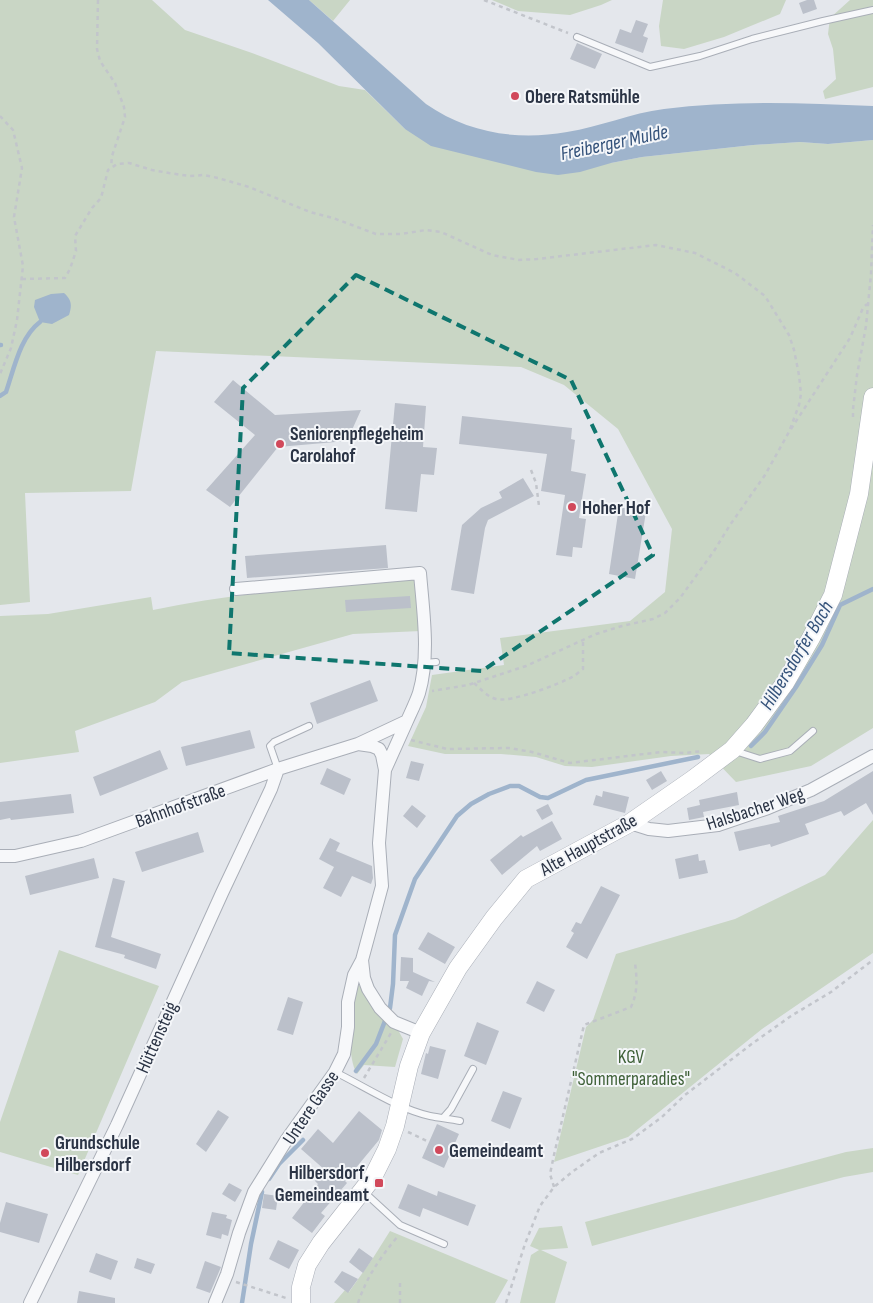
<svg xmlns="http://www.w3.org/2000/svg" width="873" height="1303" font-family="'Sofia Sans Condensed',sans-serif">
<rect width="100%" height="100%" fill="#e4e7ec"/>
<!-- green -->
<path fill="#c9d6c5" d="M0,0H152L185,30L252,53L339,86L365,90L405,129L611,163L642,157L753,145L800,142L828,144L873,140V728L811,766L736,782L709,754L671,756L592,767L565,766L536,757L501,754H445L408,746L426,707L432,675L504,665L500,638L630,621L665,592L672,529L618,429L564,385L521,367L156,351L131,491L25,493L30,602L0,605Z
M309,0H350L333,21Z
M492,0H612L601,5L570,15L518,11Z
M663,0H786L780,14L724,37L684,49L661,46L659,26Z
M850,0H873V87L825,99L823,91L836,79L833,49L828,34L830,18Z
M418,579L421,631L353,634L182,682L155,702L75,731L79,752L0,763V616L48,614L151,597L153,610C240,591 329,587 418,579Z
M873,820V953L762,1029L628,1137L554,1162L586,1027L593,1020L616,954L735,919L825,875Z
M59,950L159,986L78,1175L0,1152V1122Z
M359,985L372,1005L398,1030L403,1039L395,1067L364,1065L357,1074C345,1053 353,1012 355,988Z
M873,1148V1172L844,1177L799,1189L592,1246L585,1222L846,1152Z
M562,1226L568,1248L541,1250L567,1262L555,1303H520L531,1255L539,1250L530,1246L539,1228Z
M390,1231L508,1280L495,1303H334L345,1290L349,1292L373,1258Z"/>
<!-- water -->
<path fill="#9fb4cc" d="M268,0H309L426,104C468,133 517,141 567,132C600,127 631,113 664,109C733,100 803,103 873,106V140L828,144L800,142L753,145L642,157L611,163L580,172L558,175L536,172L431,146L405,129L318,43Z
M64,293C72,300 72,305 69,315L52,324L40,322L34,307L35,300L51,294Z"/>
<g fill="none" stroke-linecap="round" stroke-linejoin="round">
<!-- stream -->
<path stroke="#9fb4cc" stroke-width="4.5" d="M0,345H1
M0,396L6,392C14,369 20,337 40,322
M751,746L765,732L796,687L822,645L840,605L873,589
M356,1071L376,1044L390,1008L393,984L395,935L415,879L457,816L471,804L489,794L510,786H519L540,797L548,798L586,780L698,757
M269,1179L279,1164L303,1140
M242,1303L251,1244L262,1192"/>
</g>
<!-- building -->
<path fill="#bbc0ca" d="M807,0H814L817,9L803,14L799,3Z
M636,20L648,24L643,36L648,38L643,53L615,43L620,29L631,33Z
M577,43L602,54L595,69L570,59Z
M233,380L275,415L361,410L347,441L278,447L230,507L206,490L255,435L214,402Z
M395,403L426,406L423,447L437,448L434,475L421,474L417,512L385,509Z
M462,416L572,428L571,439L575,440L571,471L586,474L579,518L586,519L582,548L573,547L572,557L556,555L565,495L541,491L547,454L459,444Z
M523,478L534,496L488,520L485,528L474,594L451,590L462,525L481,508L502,498L499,492Z
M619,507L646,512L635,579L609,574Z
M386,545L388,568L247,578L245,556Z
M410,596L411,608L346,612L345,600Z
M370,680L378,701L317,724L310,703Z
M250,730L255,748L186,766L181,747Z
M160,750L168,769L100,796L93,777Z
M411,761L424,764L419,781L406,778Z
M327,768L351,779L344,795L320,784Z
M661,771L667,781L652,790L646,780Z
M873,771V815L866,803L844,816L841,811L805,824L809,834L771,847L770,844L739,851L734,832L780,822L778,816L824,801Z
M603,791L629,797L625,813L593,805L596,795L602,797Z
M737,792L739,805L703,812L704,817L689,820L687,808L700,805L699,800Z
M71,794L74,813L11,820L10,818L0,820V802Z
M548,804L553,814L542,820L536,810Z
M412,805L426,816L417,828L403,816Z
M552,821L562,839L540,851L537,846L502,875L490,860L521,835L523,837Z
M198,832L204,852L142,872L135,852Z
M330,838L340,843L336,851L372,866L373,878L371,884L352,876L341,897L323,888L334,867L319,859Z
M698,854L699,861L705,860L708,873L679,879L675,859Z
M94,858L99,878L30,895L25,876Z
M113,878L125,881L111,937L161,954L156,969L124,958L125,955L95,947Z
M601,886L620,895L587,959L566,947L574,933L571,931L576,922L581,924Z
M428,932L455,947L445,964L418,949Z
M401,957L413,958V972L435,982L429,981L422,996L406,988L409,981H400Z
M537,981L555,990L544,1012L526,1003Z
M288,997L303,1002L293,1035L277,1030Z
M477,1022L499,1031L486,1065L464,1056Z
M430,1046L446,1050L438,1079L421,1074L426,1053L428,1054Z
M503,1091L522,1098L510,1129L491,1121Z
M218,1110L229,1117L206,1152L196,1144Z
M359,1111L382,1130L379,1140L345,1181L347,1183L321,1213L325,1216L312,1233L292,1218L318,1184L315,1181L325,1170L301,1149L318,1129L333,1143Z
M437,1124L459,1134L444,1168L422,1158Z
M229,1183L242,1190L235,1202L222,1194Z
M408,1184L437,1196L438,1191L476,1205L468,1226L423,1208L420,1217L398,1208Z
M264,1194L278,1196L276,1210L262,1208Z
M6,1202L48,1214L39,1243L0,1232V1223Z
M212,1212L227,1215L226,1218L232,1220L228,1236L222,1234L221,1239L206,1235Z
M278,1240L299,1250L289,1269L269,1259Z
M359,1248L373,1258L363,1273L349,1262Z
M96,1253L118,1261L111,1280L89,1272Z
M137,1258L155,1264L151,1274L134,1268Z
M205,1261L221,1267L210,1293L196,1288Z
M342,1271L358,1279L348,1293L334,1282Z
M79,1291L115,1298V1303H77Z"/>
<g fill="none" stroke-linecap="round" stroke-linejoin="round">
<defs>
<path id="service" d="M577,37L650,67L700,56L752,39L823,21L873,10
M424,663L436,662
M735,751L760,759L790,751L813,731
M278,769L270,746L274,742L309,726
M335,1072C364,1086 398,1109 430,1116C440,1118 450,1119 460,1121
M444,1117L451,1109L473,1069
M364,1192L400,1225L444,1244"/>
<path id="minor" d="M236,589L420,573C423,611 430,655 419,693C416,702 411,712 407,721
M358,744L407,721L385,770
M630,823L649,829L668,831L718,825L768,808L811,790L873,756
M0,856H15L81,841L278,769L358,744L372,746L379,749L382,755L385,770L379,843L382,886L362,960L364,978L368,989L380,1008L394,1022L421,1033
M30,1303L117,1125L222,893L271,789L278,769
M215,1303L227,1274L239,1233L254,1192L287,1139L335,1072L344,1054L348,1027V1002L354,975L362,960"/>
<path id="secondary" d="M301,1303V1287L307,1265L321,1243L373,1177L387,1149L395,1126L409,1066L421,1033L458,968L494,918L526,879L630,823L692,780L732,750L754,725L785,683L811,638L833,595L859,494L873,397"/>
</defs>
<!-- service casing -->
<use href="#service" stroke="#a9aeb7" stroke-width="8"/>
<!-- minor casing -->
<use href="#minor" stroke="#a9aeb7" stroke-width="14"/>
<!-- secondary casing -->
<use href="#secondary" stroke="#a9aeb7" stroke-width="19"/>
<!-- path -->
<path stroke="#c2c5cb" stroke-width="2.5" stroke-dasharray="4 4" stroke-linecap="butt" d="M98,0L97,49L100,61L115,83L124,107L125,117L112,156L111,167
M484,0L568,33
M0,116L13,130L22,168L14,217L23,266L17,320L11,348L0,374
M22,279L65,278L70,269L76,251L75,236L92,208L101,198L108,170L117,164L129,163L152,170L169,173L189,176L204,175L218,178L249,187L310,212L333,218L376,234H401L426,230L441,232L492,255L519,260L537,259L656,245L695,253L735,273L765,296L789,335L794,350L799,375L801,394L799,405L789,432L765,475L730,525L714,551L680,598L665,613L653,619L622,626L596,634L526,666L468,685L432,691
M853,417V409L857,375L866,326L871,274L873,225
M791,429L850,338L863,308L867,304
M531,470L536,483L539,506
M474,683C481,689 486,696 496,699C510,703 560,684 574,676C577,674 580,671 583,669V640
M411,740L447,749L509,748L532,752L570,763L661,752L684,753L703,751
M364,1078L391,1033
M408,1132L429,1142
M554,1187L550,1174L554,1155L584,1025L631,1007C638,992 637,979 635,963
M236,1282L286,1298
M358,1303C367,1276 380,1258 398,1236
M400,1303V1282
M506,1303L525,1244L540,1206L554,1187L572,1172L599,1153L632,1139L662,1117L685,1095L753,1043L791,1016L831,992L873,960"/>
<!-- service -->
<use href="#service" stroke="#f7f8fa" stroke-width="6"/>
<!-- minor -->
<use href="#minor" stroke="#f7f8fa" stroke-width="12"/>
<!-- secondary -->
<use href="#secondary" stroke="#fff" stroke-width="18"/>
</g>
<!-- marked area -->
<path fill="none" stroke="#0f766e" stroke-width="4" stroke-dasharray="10 6" stroke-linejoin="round" d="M356,275L571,380L653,555L482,671L229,653L243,388Z"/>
<!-- markers -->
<g fill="#d1495b" stroke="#f4f6f9" stroke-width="2">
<circle cx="515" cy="96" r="5"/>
<circle cx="280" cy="444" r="5"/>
<circle cx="572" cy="507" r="5"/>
<circle cx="439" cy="1150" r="5"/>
<circle cx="45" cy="1153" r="5"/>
<rect x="374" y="1178" width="10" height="10" rx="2.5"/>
</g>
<g text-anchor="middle" stroke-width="4" stroke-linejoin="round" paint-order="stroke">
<!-- poi labels -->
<g font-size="19" font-weight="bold" fill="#2b3445" stroke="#f4f6f9" text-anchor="start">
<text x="525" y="103">Obere Ratsmühle</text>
<text x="290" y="440">Seniorenpflegeheim<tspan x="290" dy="22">Carolahof</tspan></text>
<text x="582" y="514">Hoher Hof</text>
<text x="55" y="1149">Grundschule<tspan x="55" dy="22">Hilbersdorf</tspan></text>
<text x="449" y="1157">Gemeindeamt</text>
<text x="369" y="1179" text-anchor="end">Hilbersdorf,<tspan x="369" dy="22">Gemeindeamt</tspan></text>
</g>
<!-- street labels -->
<g font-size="19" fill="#2b3445" stroke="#f4f6f9">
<text transform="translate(180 805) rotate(-20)" y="7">Bahnhofstraße</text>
<text transform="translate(755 808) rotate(-18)" y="7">Halsbacher Weg</text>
<text transform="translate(588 844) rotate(-29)" y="7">Alte Hauptstraße</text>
<text transform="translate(156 1037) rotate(-66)" y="7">Hüttensteig</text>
<text transform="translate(310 1107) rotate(-56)" y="7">Untere Gasse</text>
</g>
<!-- park labels -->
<g font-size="19" fill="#3f6138" stroke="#f4f6f9">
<text x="631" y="1063">KGV<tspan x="631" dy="22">"Sommerparadies"</tspan></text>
</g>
<!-- water labels -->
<g font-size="20" font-style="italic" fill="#34527a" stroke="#f4f6f9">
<text transform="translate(614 142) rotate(-12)" y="7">Freiberger Mulde</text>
<text transform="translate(796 655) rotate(-59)" y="7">Hilbersdorfer Bach</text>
</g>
</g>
</svg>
